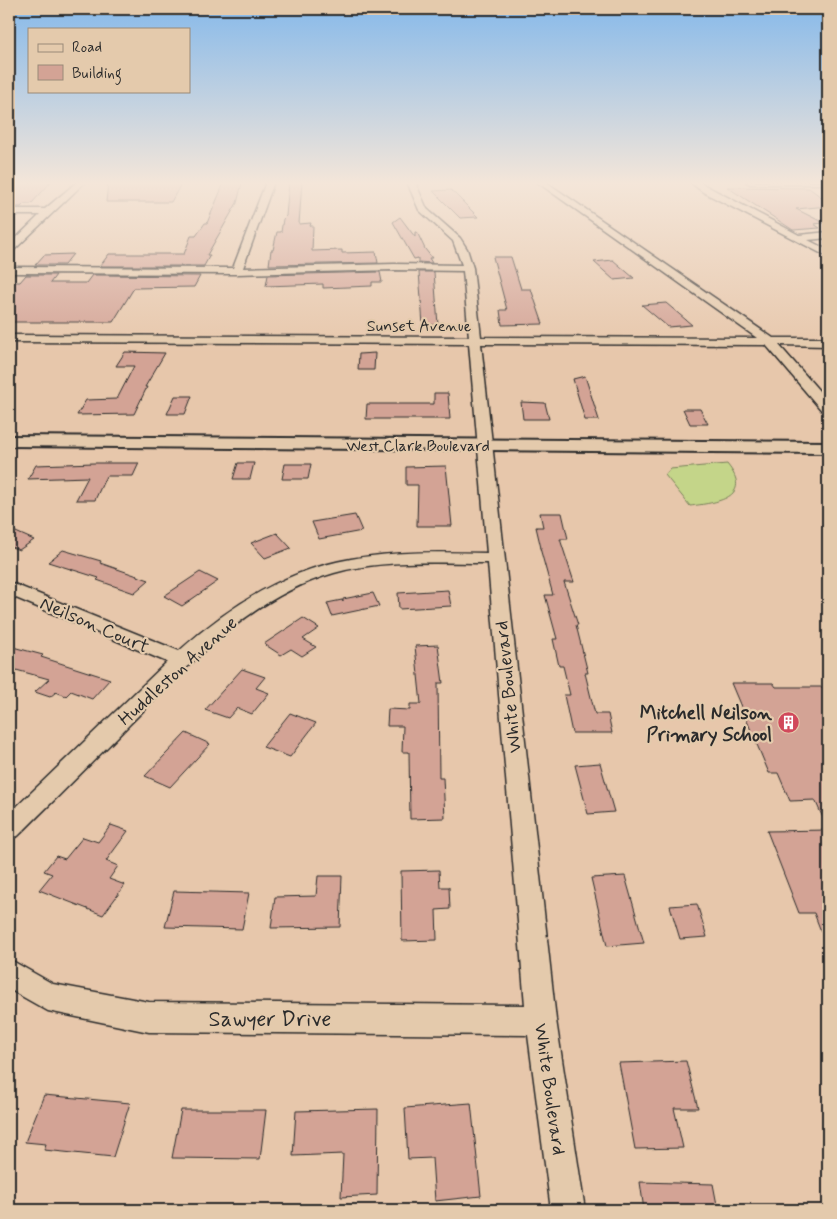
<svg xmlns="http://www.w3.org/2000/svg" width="837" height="1219" font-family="Mynerve,sans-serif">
<rect width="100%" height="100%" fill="#e7c7ab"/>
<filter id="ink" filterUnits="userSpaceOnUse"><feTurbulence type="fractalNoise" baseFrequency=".02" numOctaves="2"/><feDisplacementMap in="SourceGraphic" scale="10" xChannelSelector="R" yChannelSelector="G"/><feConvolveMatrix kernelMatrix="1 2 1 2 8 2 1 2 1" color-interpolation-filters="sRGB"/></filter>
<g filter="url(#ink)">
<!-- green -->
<path fill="#c4d589" stroke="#78805a" d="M727,464C755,498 715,503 690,506L665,475L670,469Z"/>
<!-- building -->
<path fill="#d3a395" stroke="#2b2b2b" d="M51,182L31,204H24L21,207H9V183Z
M108,182H182L171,202H106Z
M289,182H302L299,224L311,223L310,226H313L312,251L342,250V253L376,252L378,263L269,265L271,250H273L277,232H281L283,219L286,216Z
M224,183H242L237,203L207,255H210L204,266H100L109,254H184L191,236H196L205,223H207Z
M727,187L809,188L828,202V206L796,209L824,223L814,224L820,228L793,230Z
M451,190L478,217L460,218L433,191Z
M400,217L415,237V232H417L425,249L432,258H429L432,263L418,262V258L414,259L393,222Z
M73,254L64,265H35L44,255Z
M493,257H511L521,289H531L543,324L502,325L500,310H507Z
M613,260L634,278L614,280L594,262Z
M380,272L382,282H372V286L323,288V284L266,286L268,275Z
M419,272H434L438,325H423Z
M26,275H56L50,283H86L92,275L200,276L194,287L134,288L113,322H9V282H20Z
M666,303L692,325L668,327L642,305Z
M125,352L165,353L145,387H147L134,414L77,415L86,400L117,399L134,366H116Z
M375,353L374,370H358L359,354Z
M585,376L599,420H585L573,379Z
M434,393H448L450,419H366L367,404H434Z
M175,396H192L185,414H167Z
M521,402L545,403L549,419H523Z
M683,409H700L708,424H690Z
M94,463H139L133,476H106L95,500H76L88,477L28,479L36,465Z
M238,463H254L250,479H233Z
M285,464H311L308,479H282Z
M446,466L452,526H417L418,485H406V467Z
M540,513H562L568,539H560L574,582H564L578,625H576L588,673H585L595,714H608L612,733H572L564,695H570L563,666H559L553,639H557L545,595H553L540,548H541L536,527H543Z
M355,515L362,531L319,539L312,522Z
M9,529L34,540L19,550L9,546Z
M277,533L291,548L265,558L251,543Z
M63,550L101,561L100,563L149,580L134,593L97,580L99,578L48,562Z
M200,572L218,581L182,606L164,596Z
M448,590L451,606L399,609L398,593Z
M373,593L379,606L332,616L327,603L342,600L343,602V599Z
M303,618L319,628L303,639L316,647L302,656L291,649L281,655L264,644Z
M438,645L443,683H438L439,778H443L445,818L410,819L409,752H402L403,726H387L388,709L410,710V704H421L415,646Z
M9,646L43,655L41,657L110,679L92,699L71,691L66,696L56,692L50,697L35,692L49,679L9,668Z
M242,669L265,677L256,688L269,693L252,714L237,708L228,718L205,710Z
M731,683H773L776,687H828V829L815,800L790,801L778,773H769Z
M290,713L316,723L290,757L263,747Z
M186,733L210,744L170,787L145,776Z
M600,763L614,812L588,814L575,765Z
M111,825L128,831L106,861L118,866L109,879L125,885L103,915L39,890L52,874L44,871L56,856L65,859L83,837L98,842Z
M828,830V946L827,947L814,913H799L767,831Z
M439,870L440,887H449L450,909L436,910L437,940L402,941L401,871Z
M318,876H342L340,927L271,928L275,897L316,896Z
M625,876L644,943L607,946L591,878Z
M174,891L249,893L242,929L165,927Z
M697,904L707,937L680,939L670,906Z
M686,1061L698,1108H674L683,1148L635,1149L619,1063Z
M44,1095L130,1103L113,1157L44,1150L46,1144L25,1142Z
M471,1103L481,1196L435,1201L432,1158L408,1159L405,1108Z
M378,1109L377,1195L341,1197L343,1154L293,1156L296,1111Z
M181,1110H266L260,1159L172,1158Z
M640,1182L713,1184L718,1210H644Z"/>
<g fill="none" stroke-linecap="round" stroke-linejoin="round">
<defs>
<path id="minor" d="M77,182H85L12,252L9,253V245L40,215H9V209H45Z
M266,182H274L243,268L394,264L462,265L453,241L419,210L407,182H415L427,209L460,238L467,249L473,268L481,337L757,338L537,182H546L773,338H828V346L779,345L828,401V413L823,412L766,345L481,344L556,1020L585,1210H551L528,1035L149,1032L48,1011L9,989V959L53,984L149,1002L525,1005L488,563C437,563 383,559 334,573C250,597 189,665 130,724C93,762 55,799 18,836L9,839V814L167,662L9,595V582L179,651C228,607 285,570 351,559C396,551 441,552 487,553L469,344L9,342V335L469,337L463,271L394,270L237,274L9,273V267L233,268Z
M690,182H699L799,235L828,232V238L808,240L828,250V257L703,192Z
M746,182H828V184H750Z"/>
<path id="tertiary" d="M9,436L828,442V453L9,446Z"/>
</defs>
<!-- minor casing -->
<use href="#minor" stroke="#2b2b2b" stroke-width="3"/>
<!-- tertiary casing -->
<use href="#tertiary" stroke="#2b2b2b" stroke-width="4"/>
<!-- minor -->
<use href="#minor" fill="#e4caac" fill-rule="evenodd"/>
<!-- tertiary -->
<use href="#tertiary" fill="#e4caac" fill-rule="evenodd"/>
</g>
</g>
<!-- sky -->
<linearGradient id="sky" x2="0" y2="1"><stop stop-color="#86b9ea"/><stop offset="0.52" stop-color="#f4e6d9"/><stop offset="1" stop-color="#f4e6d9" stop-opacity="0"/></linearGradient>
<rect width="837" height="352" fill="url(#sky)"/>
<!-- icons -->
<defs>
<symbol id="building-disc" viewBox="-11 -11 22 22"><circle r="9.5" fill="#d1495b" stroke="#e4caac"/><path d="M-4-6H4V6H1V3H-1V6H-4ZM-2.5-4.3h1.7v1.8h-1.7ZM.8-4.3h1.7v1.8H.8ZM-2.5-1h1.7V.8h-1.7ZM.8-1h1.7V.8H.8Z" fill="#fff"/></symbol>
</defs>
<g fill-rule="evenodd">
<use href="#building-disc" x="776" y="710" width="25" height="25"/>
</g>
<g text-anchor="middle" stroke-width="4.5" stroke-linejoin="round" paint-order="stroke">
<!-- far-street labels -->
<g font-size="16" fill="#2b2b2b" stroke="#e4caac">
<text x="419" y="331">Sunset Avenue</text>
<text x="418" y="451">West Clark Boulevard</text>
</g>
<!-- street labels -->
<g font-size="19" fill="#2b2b2b" stroke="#e4caac">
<text transform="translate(95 624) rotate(23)" y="7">Neilson Court</text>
<text transform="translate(177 670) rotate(-42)" y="7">Huddleston Avenue</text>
<text transform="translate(507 687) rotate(-96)" y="7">White Boulevard</text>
<text transform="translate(551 1089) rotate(82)" y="7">White Boulevard</text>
</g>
<!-- poi labels -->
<g font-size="19" font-weight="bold" fill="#2b2b2b" stroke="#e4caac" text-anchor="end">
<text x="772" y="719">Mitchell Neilson<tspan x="772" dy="22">Primary School</tspan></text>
</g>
<!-- near-street labels -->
<g font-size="22" fill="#2b2b2b" stroke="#e4caac">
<text x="270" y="1026">Sawyer Drive</text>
</g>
</g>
<!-- margin -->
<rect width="837" height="1219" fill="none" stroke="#e4caac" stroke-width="30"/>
<rect x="15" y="15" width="807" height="1189" fill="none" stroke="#2b2b2b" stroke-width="2" filter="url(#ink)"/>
<!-- legend -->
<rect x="28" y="28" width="162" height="65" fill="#e4caac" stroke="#9a8a78"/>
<rect x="38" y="44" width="25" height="8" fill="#e4caac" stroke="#9a8a78"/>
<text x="72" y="52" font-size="15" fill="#2b2b2b">Road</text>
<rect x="38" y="65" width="25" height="15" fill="#d3a395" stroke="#9a8a78"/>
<text x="72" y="78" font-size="15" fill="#2b2b2b">Building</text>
</svg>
